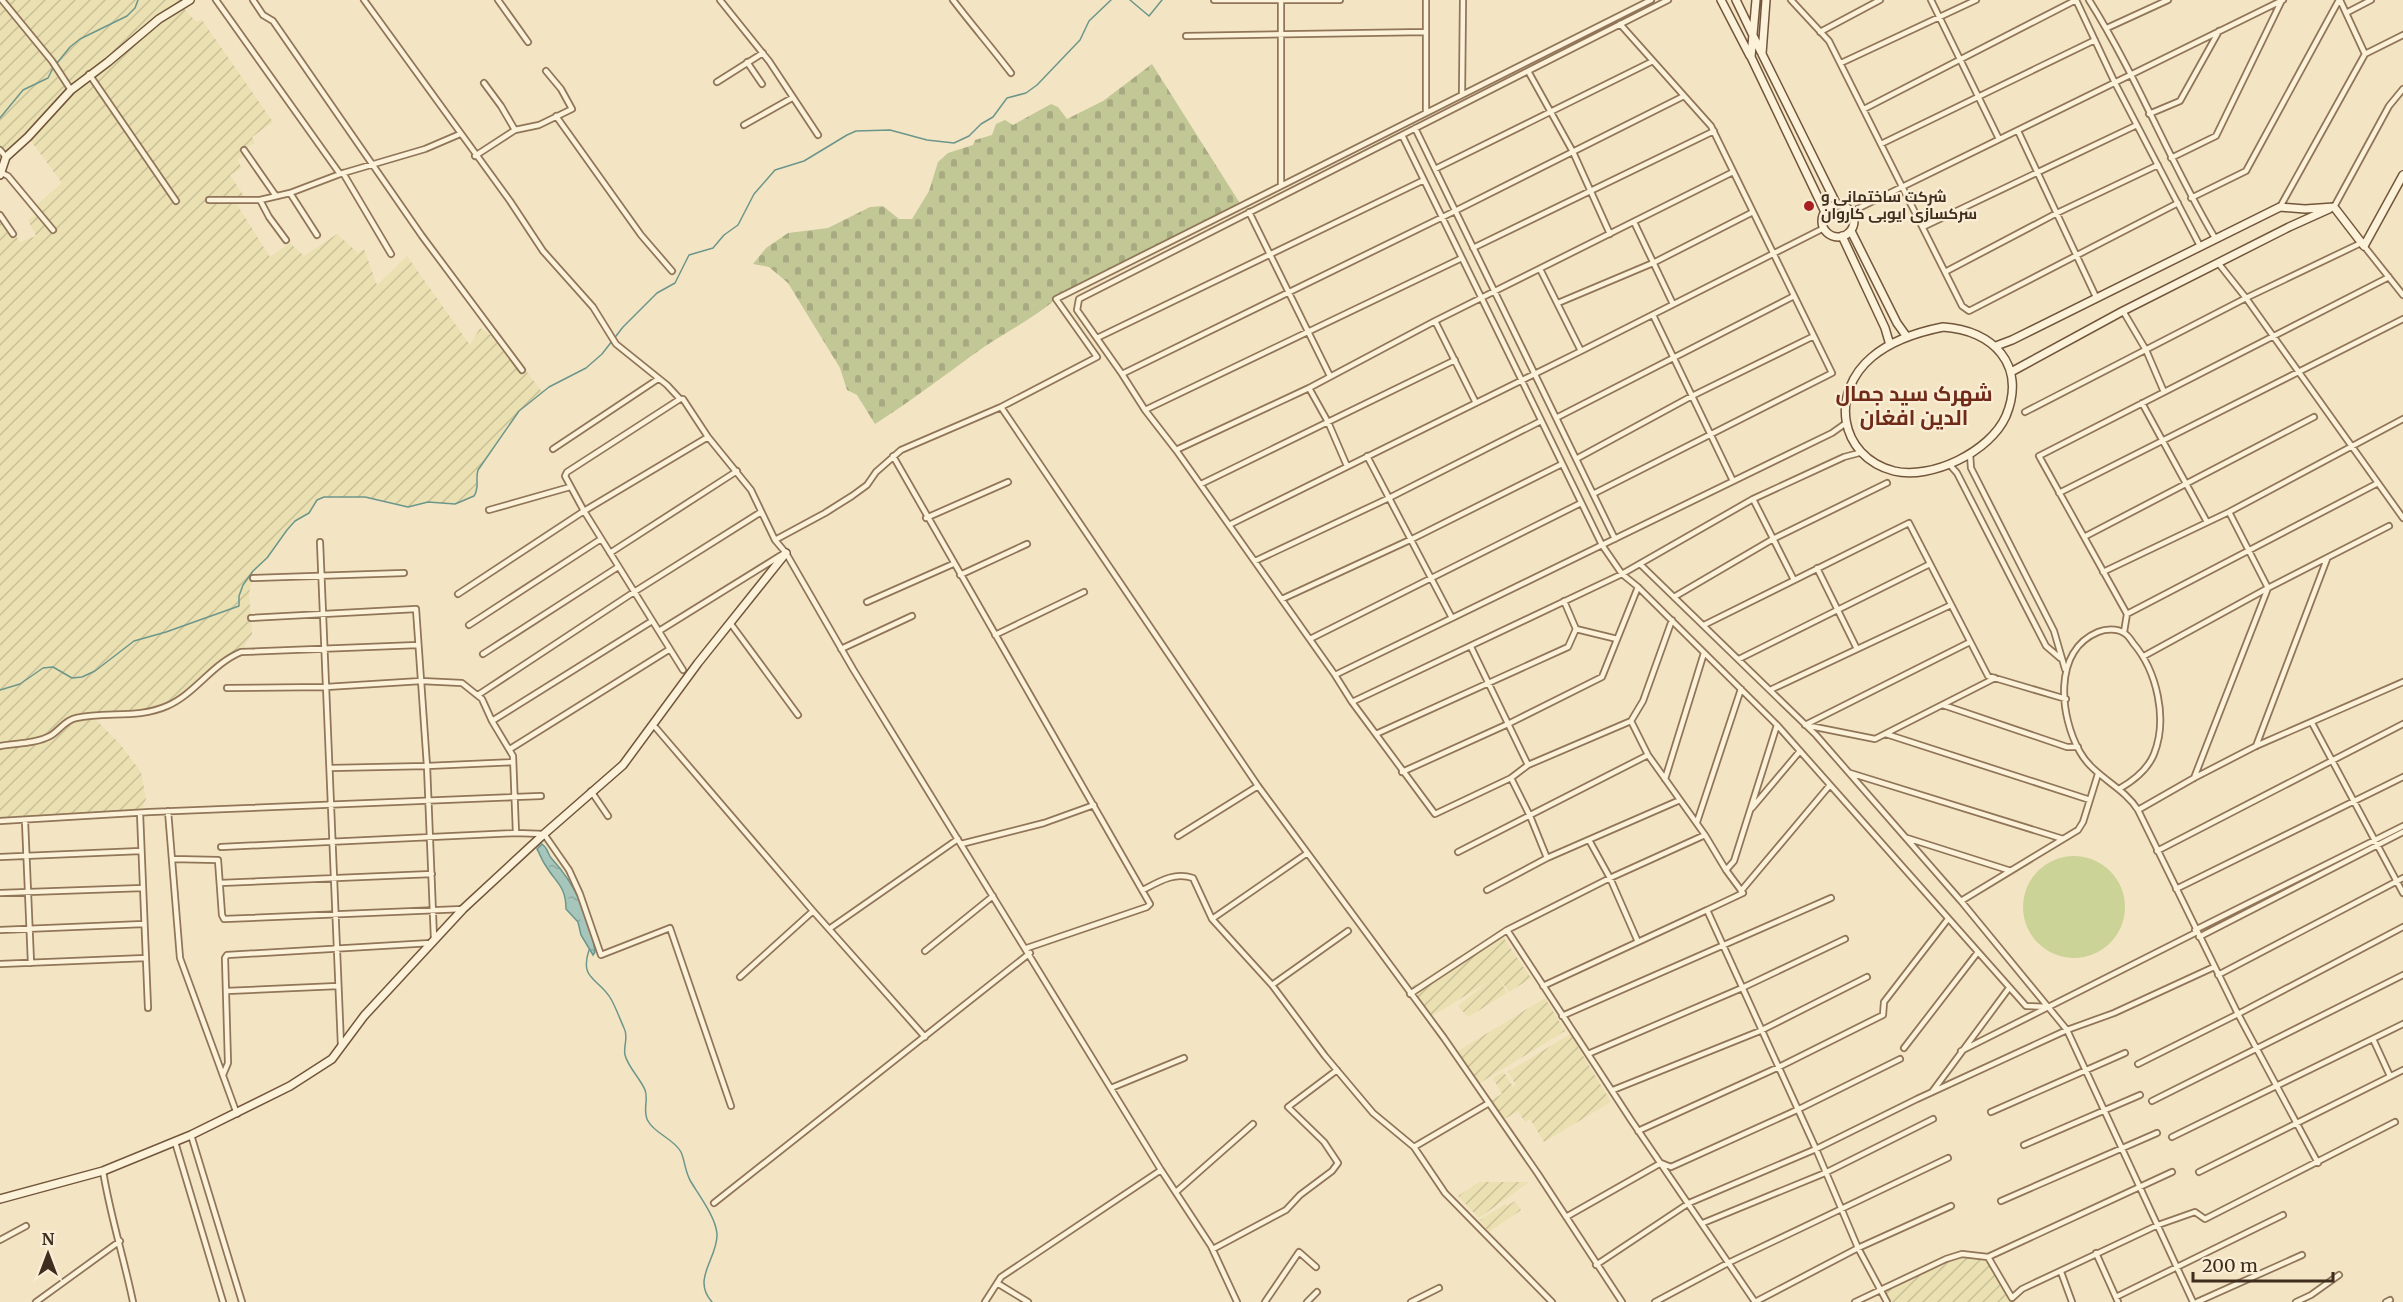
<svg xmlns="http://www.w3.org/2000/svg" width="2403" height="1302" font-family="Merriweather,Cairo,serif">
<defs>
<pattern id="farmland-furrows" width="10" height="10" patternUnits="userSpaceOnUse" patternTransform="scale(1.5)"><rect width="10" height="10" fill="#eae0b1"/><path d="M-1 1l2-2M0 10L10 0M9 11l2-2" fill="none" stroke="#cac098"/></pattern>
<pattern id="cemetery-stones" width="16" height="16" patternUnits="userSpaceOnUse" patternTransform="scale(1.5)"><rect width="16" height="16" fill="#c2c796"/><path d="M2 7V4a2 2 0 0 1 4 0v3zM10 15v-3a2 2 0 0 1 4 0v3z" fill="#a8ab81"/></pattern>
<pattern id="water-ripples" width="26" height="14" patternUnits="userSpaceOnUse" patternTransform="scale(1.5)"><rect width="26" height="14" fill="#a6c6bc"/><path d="M2 4q2-2 4 0t4 0M15 11q2-2 4 0t4 0" fill="none" stroke="#90aaa1"/></pattern>
</defs>
<rect width="100%" height="100%" fill="#f3e5c4"/>
<!-- farmland -->
<path fill="url(#farmland-furrows)" d="M0,0H190L181,5L196,22L202,20L273,122L252,137L255,143L245,148L249,154L237,160L242,168L230,175L244,196L234,200L270,257L290,243L304,256L337,234L358,253L364,249L377,285L407,256L470,345L480,328L508,347L543,393L519,411L478,470L476,476L478,487L474,496L462,503L455,504L428,502L408,507L365,497H324L318,500L309,513L295,521L287,530L267,558L253,572L249,594L252,634L241,652L165,707L137,714L93,717L120,744L141,772L146,799L140,813L0,821V211L20,242L36,236L28,220L39,212L35,206L62,183L28,137L10,152L0,175Z
M1499,931L1531,978L1509,992L1497,975L1507,993L1468,1017L1458,1006L1489,981L1429,1018L1410,988Z
M1545,998L1565,1031L1478,1084L1458,1051Z
M1570,1034L1611,1102L1544,1142L1530,1119L1525,1122L1518,1111L1501,1121L1489,1101L1502,1094L1493,1078L1504,1072L1513,1087L1516,1085L1508,1072Z
M1479,1182H1529L1479,1218L1458,1196Z
M1515,1201L1521,1210L1489,1232L1480,1220L1505,1204L1507,1206Z
M1962,1254L1988,1257L2015,1302H1887L1881,1290Z"/>
<!-- cemetery -->
<path fill="url(#cemetery-stones)" d="M1152,64L1241,205L1056,299C1034,318 1008,331 984,347C947,373 913,400 875,424L857,395L847,390L840,368L788,283L769,267L753,264L766,248L788,233L828,228L870,207L883,206L899,219H912L929,191L938,162L948,153L973,145L975,140L992,135L996,124L1005,120L1013,125L1051,104L1058,107L1067,119L1103,101Z"/>
<!-- garden -->
<path fill="#ccd396" d="M2023 907a51 51 0 1 1 102 0a51 51 0 1 1-102 0Z"/>
<!-- water -->
<path fill="url(#water-ripples)" stroke="#6c968b" stroke-width="1.5" d="M542,844C549,849 547,854 552,859C575,884 591,918 595,952L593,955L581,935L578,922L566,909C566,886 556,883 546,866C542,861 540,854 537,849Z"/>
<g fill="none" stroke-linecap="round" stroke-linejoin="round">
<!-- stream -->
<path stroke="#6c968b" stroke-width="1.5" d="M1130,0L1149,16L1162,0
M0,118L23,90L48,78L53,68L70,47L80,39L127,16L135,8L138,0
M0,690L20,684L43,668L53,667L72,678L82,677L95,671L134,641L166,632L239,606V596L243,585L253,571L267,558L287,530L295,521L309,513L317,500L324,497H365L408,507L428,502L455,504L474,496C480,487 475,480 478,470L519,411L549,387L586,368L602,354L623,327L657,293L675,283L689,255L713,248L724,235L738,225L754,194L775,170L804,161L847,135L856,131L890,130L927,140L954,143L969,136L981,124L993,117L1007,98L1026,93L1037,85L1080,40L1089,21L1111,0
M589,950C579,980 599,978 611,999C616,1008 620,1019 624,1028C629,1037 623,1046 625,1055C628,1067 640,1078 645,1090C649,1100 642,1111 648,1121C655,1134 673,1138 681,1152C685,1161 685,1172 691,1182C699,1195 716,1218 717,1234C718,1258 691,1279 712,1302"/>
<defs>
<path id="street" d="M2,0L52,61L71,90
M216,0L340,174
M253,0L263,15L273,21L422,236L522,370
M364,0L510,201L543,251L593,307L616,344L667,385L680,399H683L708,437L751,490L775,540L786,553L853,669L1161,1170L1211,1246L1237,1302
M498,0L528,42
M720,0L769,61L818,135
M953,0C972,25 992,48 1011,73
M1214,0H1340
M1426,0V112
M1791,0L1829,41L1962,306L1969,311L2178,203
M1931,0L1999,139
M2076,0L2115,83L2200,246
M2089,0C2137,76 2169,161 2215,238
M2340,0L2365,54
M2346,13L2371,0
M2107,28L2168,0
M1820,32L1880,0
M1186,36L1426,32
M747,62L762,84
M1841,63L1976,0
M1528,71L1573,152L1610,234
M89,74L176,201
M717,82L763,53
M484,83L501,106L515,130
M1462,94L1463,0
M1864,109L2076,0
M2149,114L2180,101L2219,31
M556,116L641,235L672,271
M744,125L792,98
M1415,128L1615,539
M2018,131L2096,297
M1402,135L1602,545L1622,574L1638,587L1777,725L2026,1006L2048,1007
M1881,144L2095,40
M0,150L6,157
M244,150L276,196
M475,156L515,130L539,125L572,109L561,89L546,71
M2171,158L2216,136L2282,0
M1435,169L1653,61
M2,173L8,176L53,230
M343,173L391,254
M1281,185V0
M290,193L317,235
M2191,198L2246,171L2339,0
M209,200H260L290,193L340,174L425,149L460,134
M260,200L269,217L286,240
M2280,207L2365,54L2403,35
M2334,207L2389,106L2403,89
M1249,212L1330,376
M1851,212L2283,0
M0,215L13,234
M1634,222L1673,304
M1923,227L2137,125
M2364,246L2403,295
M1473,248L1714,131
M2219,264L2246,298L2403,518
M1540,269L1581,351
M1945,272L2057,213L2158,165
M1558,303L1653,263L1753,212
M2123,311L2146,350L2164,392
M1653,315L1733,481
M1435,321L1476,403
M1097,338L1424,180
M1122,374L1455,211L1684,96
M1309,388L1328,422L1347,466
M680,399L567,472L565,476L584,511L683,670
M2142,403L2207,522
M1001,407L1258,786L1444,1038L1538,1174L1622,1302
M1145,410L1462,258
M2025,412L2246,298L2361,243
M1556,418L1794,296
M553,449L658,379
M1176,450L1309,388L1435,321L1733,172
M1970,454L1971,468L2054,631L2065,669
M893,456L1150,904L1147,907L1027,948
M1367,456L1452,618
M1576,459L1692,396L1814,336
M1949,464L1957,473L2046,646L2060,658
M2378,483L2127,614L2039,456L2389,277
M1201,484L1455,360
M2059,493L2403,319
M1593,494L1832,373L1711,126L1620,24
M1753,499L1794,580
M489,510L570,487
M926,518L1008,482
M1229,525L1581,351L1824,228
M2084,537L2314,417
M775,540L825,513L852,496L867,485L876,472L901,450L1001,407L1097,357L1056,299L1651,0
M320,542L341,1046
M610,553L737,471
M1255,561L1389,498L1541,421
M1640,564L1816,735L1961,901L2067,1030L2193,1302
M1817,568L1857,649
M2103,572L2229,512L2403,419
M960,575L1027,544
M253,578L404,573
M458,594L584,511L708,437
M1674,597L1773,539L1887,483
M1282,599L1412,539L1562,464
M867,602L953,564
M251,618L416,609L427,766L330,768
M731,624L798,715
M469,625L601,539
M1704,625L1909,523L1988,676L2066,699
M1576,629L1617,639
M659,631L783,554
M2124,632L2127,614
M995,635L1084,592
M1310,639L1581,503
M1471,647L1528,765L1511,778L1530,816L1547,858
M841,649L912,616
M483,654L618,567
M2144,656L2268,588L2389,526
M1739,659L1930,564
M1335,675L1832,433L1846,423
M227,688L326,687L421,681L462,683L482,699L492,721L513,756L516,833
M1770,690L1951,605
M478,695L634,592L761,512
M1352,702L1622,574L1753,499L1844,457L1859,453
M1943,705L2067,747H2078
M492,721L652,621
M1631,721L1648,755L1705,835
M2312,723L2403,893
M1777,725L1734,861L1726,870L1743,893L1707,910L1816,1149L1858,1248L1887,1302
M1805,725L1875,739L1995,678
M1805,725L1970,642
M656,728L813,911L925,1037
M1376,734L1568,647L1576,629L1564,601
M1886,734L2090,800
M0,746C16,743 35,744 50,736C59,731 65,720 76,718C106,711 138,719 167,706C195,694 212,664 241,652L418,645
M2256,746L2327,559
M510,749L670,649
M1528,765L1631,721L1643,701L1672,620
M1402,772L1508,724L1602,677L1638,587
M1850,773L2063,839
M1511,778L1435,814L1352,702L1335,675L1176,450L1145,410L1122,374L1077,310L1079,299L1668,0
M2194,778L2268,588L2229,512
M1665,779L1704,653
M2119,789C2133,781 2148,769 2154,754C2168,719 2157,671 2133,643C2131,640 2128,635 2124,633C2117,628 2105,629 2098,632C2052,651 2060,717 2080,752C2094,777 2123,786 2138,810L2238,1014L2318,1163
M591,791L608,816
M1752,808L1800,751
M2138,810L2194,778L2256,746L2403,682
M168,811L180,958L237,1114
M140,813L148,1008
M0,821L150,812L541,796
M25,821L31,963
M1697,822L1741,689
M1178,836L1258,786
M1907,838L2011,871
M1589,840L1610,878L1638,942
M961,844L1044,823L1094,805
M221,847L516,833L544,834L569,870L580,894L601,955L670,928L731,1106
M2157,851L2403,724
M1458,852L1648,755
M0,857L141,851
M172,859L218,860L222,915L224,919L463,909
M220,883L432,874
M2176,889L2403,777
M1143,890C1160,881 1174,872 1193,878L1212,919L1272,985L1325,1056L1373,1113L1414,1147L1445,1193L1552,1302
M1487,890L1547,858L1680,800
M1741,891L1830,785
M0,893L143,888
M1961,901L2078,830L2083,822L2098,774
M1212,919L1306,854
M829,929L958,839
M0,930L144,924
M1507,930L1631,1120L1755,1302
M2195,930L2403,826
M2199,937L2403,832
M434,939L427,766L513,762
M925,951L993,896
M0,964L146,958
M2218,975L2403,878
M740,977L813,911
M1272,985L1348,931
M1543,986L1707,910
M226,991L338,986
M1410,994L1507,930L1610,878L1705,835L1726,870
M1562,1016L1831,898
M2373,1039L2390,1076
M1904,1048L1978,952
M1961,1051L2197,932
M1588,1054L1742,988L1845,939
M2138,1064L2238,1014L2403,927
M223,1075L228,1063L225,958L227,955L431,943
M1111,1088L1184,1058
M1613,1090L1760,1031L1867,977
M1932,1092L2009,988
M2152,1101L2403,975
M1991,1112L2125,1053
M1638,1131L1779,1067L1883,1015L1884,1002L1948,919
M191,1135L242,1302
M2172,1137L2403,1024
M175,1142L223,1302
M2024,1145L2140,1095
M1414,1147L1489,1103
M103,1171C110,1215 124,1258 133,1302
M2199,1172L2403,1070
M1176,1192L1253,1124
M2001,1201L2157,1133
M714,1203L1030,953
M1566,1217L1661,1163L1671,1167L1797,1110L1900,1059
M1703,1223L1825,1173L1933,1119
M0,1240L26,1226
M1213,1249L1286,1210L1300,1195L1332,1171L1338,1163L1324,1142L1288,1107L1337,1070
M2096,1253L2118,1302
M1988,1257L2012,1298L2022,1289L2158,1225L2195,1212L2205,1219L2395,1122
M1596,1265L1689,1203L1816,1149L1917,1099L2067,1030L2114,1013L2214,967
M2061,1272L2072,1302
M997,1283L1028,1302
M2116,1297L2283,1215
M36,1302L120,1241
M985,1302L1001,1277L1161,1170
M1265,1302L1299,1252L1316,1267
M1307,1302L1317,1292
M1411,1302L1439,1288
M1655,1302L1728,1263L1948,1158
M1755,1302L1858,1248L1951,1206
M1855,1302L1946,1259L1962,1254L1988,1257L2172,1172
M2197,1302L2302,1255
M2296,1302L2311,1295L2339,1275
M2386,1302L2390,1300"/>
<path id="secondary" d="M1721,0L1750,56
M1736,0L1761,52
M1756,0L1751,57L1825,212
M1766,0L1762,54L1837,205
M0,175L6,157L28,137L71,90L108,62L159,19L190,0
M1822 221a16 16 0 1 1 32 0a16 16 0 1 1-32 0Z
M2334,207L2364,246L2403,175
M1851,231L1897,323L1907,337
M1842,236L1885,328L1890,345
M1943,327C1993,330 2027,365 2006,416C1990,452 1931,480 1894,471C1838,456 1830,392 1872,357C1892,340 1918,332 1943,327Z
M1996,346L2012,340L2280,207L2305,209L2334,207
M2011,372L2123,311L2289,227L2329,209
M0,1199L103,1171L191,1135L290,1086L332,1059L364,1016L463,909L544,834L623,765L698,663L786,553"/>
</defs>
<!-- street casing -->
<use href="#street" stroke="#907558" stroke-width="8"/>
<!-- secondary casing -->
<use href="#secondary" stroke="#72563b" stroke-width="10"/>
<!-- street -->
<use href="#street" stroke="#fcf1d9" stroke-width="4.5"/>
<!-- secondary -->
<use href="#secondary" stroke="#fcf1d9" stroke-width="7"/>
</g>
<!-- markers -->
<circle fill="#a72123" stroke="#f9eed5" stroke-width="2" cx="1809" cy="206" r="6"/>
<g text-anchor="middle" stroke-width="4.5" stroke-linejoin="round" paint-order="stroke">
<!-- poi labels -->
<g font-size="15" font-weight="bold" fill="#3f2d1d" stroke="#f9eed5" text-anchor="start">
<text x="1821" y="202">شرکت ساختمانی و<tspan x="1821" dy="17">سرکسازی ایوبی کاروان</tspan></text>
</g>
<!-- district labels -->
<g font-size="21" font-weight="bold" fill="#702a18" stroke="#f9eed5">
<text x="1914" y="401">شهرک سید جمال<tspan x="1914" dy="24">الدین افغان</tspan></text>
</g>
</g>
<!-- north arrow -->
<g transform="translate(48 1254)" stroke="#f9eed5" stroke-width="4.5" paint-order="stroke">
<path d="M0-4.5L10 22L0 15L-10 22Z" fill="#3f2d1d"/>
<text y="-9" font-size="16" font-weight="bold" text-anchor="middle" fill="#3f2d1d">N</text>
</g>
<!-- scale -->
<path d="M2193 1272v9h140v-9" fill="none" stroke="#3f2d1d" stroke-width="3"/>
<text x="2202" y="1272" font-size="18" fill="#3f2d1d" stroke="#f9eed5" stroke-width="4.5" paint-order="stroke">200 m</text>
</svg>
